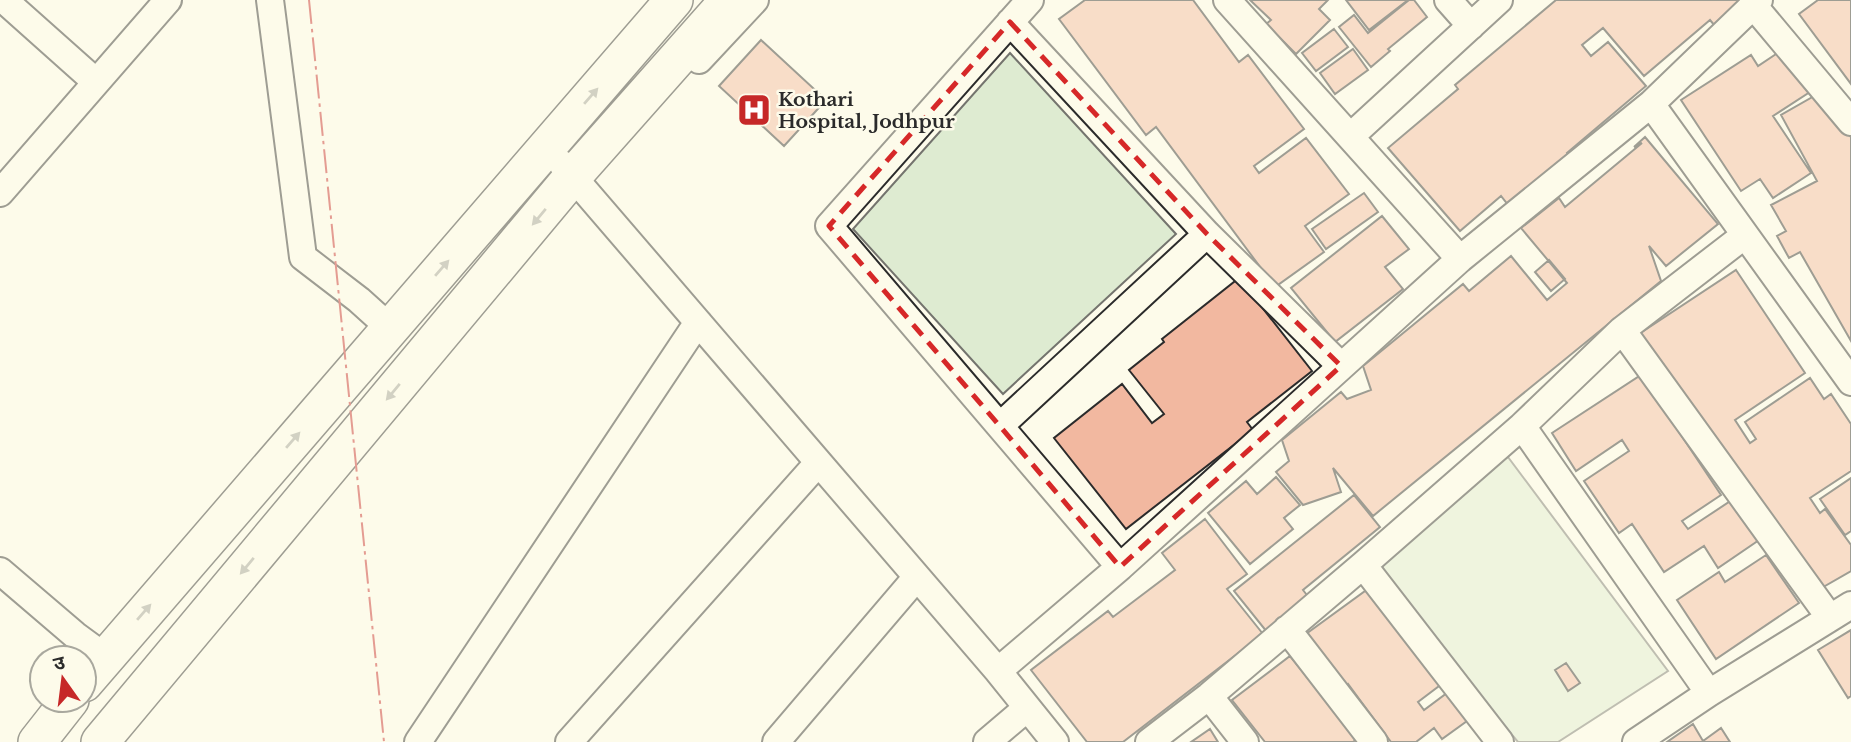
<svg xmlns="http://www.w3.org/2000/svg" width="1851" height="742" font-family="'Libre Baskerville','Noto Sans Devanagari',serif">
<rect width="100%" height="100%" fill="#fdfbea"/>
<!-- green -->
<path fill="#deebd1" stroke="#74746e" stroke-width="2" d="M1010,53L1176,234L1003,394L853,229Z
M1496,441L1668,671L1558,742H1518L1358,553Z"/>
<!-- building -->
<path fill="#f2b8a0" stroke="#2b2b2b" stroke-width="2" d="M1085,0H1193L1239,62L1248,55L1304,129L1254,166L1259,173L1306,138L1349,194L1305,226L1324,252L1275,287L1156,127L1146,135L1059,19Z
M1250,0H1328L1319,9L1330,20L1296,54L1266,24L1271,20Z
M1346,0H1408L1369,30Z
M1409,0H1414L1427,17L1388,49L1390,51L1371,67L1339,27L1354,15L1368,33Z
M1556,0H1746L1715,26L1710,20L1644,76L1603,28L1582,45L1591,56L1608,42L1646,86L1567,153L1569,156L1509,206L1501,196L1460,231L1388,148L1458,89L1455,85Z
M1818,0H1851V84L1799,14Z
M1334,29L1348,47L1316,71L1302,53Z
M761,40L826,100L784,146L719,86Z
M1785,48L1813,90L1773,116L1811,173L1773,198L1760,179L1741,191L1681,100L1751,55L1758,66Z
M1353,49L1368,70L1335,94L1320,73Z
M1816,95L1851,137V341L1800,252L1789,258L1777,236L1786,231L1771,205L1817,181L1781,115Z
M1645,137L1718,224L1666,266L1649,246L1661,281L1373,516L1333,468L1341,492L1303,505L1276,472L1289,461L1282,440L1341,392L1347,399L1371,390L1363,366L1463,284L1469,291L1511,256L1547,300L1567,283L1521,228L1559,198L1565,207L1642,143L1634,147Z
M1364,193L1378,212L1326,249L1312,229Z
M1382,216L1409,249L1385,267L1403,289L1335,342L1291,288Z
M1549,260L1565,279L1551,291L1535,272Z
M1736,270L1805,373L1735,420L1750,443L1756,439L1745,422L1810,378L1824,399L1831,394L1851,424V471L1810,498L1820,513L1825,509L1851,545V571L1818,590L1636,336Z
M1239,278L1312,371L1247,422L1253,430L1126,529L1054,438L1122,384L1152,423L1164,414L1129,370L1164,342L1162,339Z
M1641,375L1721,495L1682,521L1688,529L1735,498L1762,538L1718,568L1704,546L1664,572L1632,524L1619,533L1584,481L1629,451L1622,440L1576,471L1552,433Z
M1276,477L1300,505L1284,518L1293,529L1250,564L1208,513L1246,481L1257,494Z
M1851,478V531L1845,535L1820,499Z
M1354,495L1380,527L1303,590L1310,599L1267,632L1234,591Z
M1205,519L1247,574L1227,589L1263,634L1123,742H1087L1031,670L1108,611L1113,617L1175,570L1162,553Z
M1766,555L1799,603L1716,659L1677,600L1719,572L1725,582Z
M1372,586L1443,683L1418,702L1424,710L1447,693L1467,721L1442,739L1434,728L1416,742H1391L1348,684L1344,687L1306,634Z
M1851,630V696L1848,698L1818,650Z
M1290,656L1341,719L1358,738L1353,742H1265L1232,700Z
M1566,663L1580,683L1568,691L1555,670Z
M1693,724L1703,741L1721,728L1730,742H1667Z
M1210,729L1218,742H1191Z"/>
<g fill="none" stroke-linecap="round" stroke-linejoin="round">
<defs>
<path id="street" d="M4,0L96,82
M270,0L303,257L359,300L390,328
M1030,0L829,226L1120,567
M1227,0L1460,259
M1448,0L1471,26
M1753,5L1851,122
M1010,22L1207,234L1341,366
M699,60L755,0
M1651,104L1851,382
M1351,136L1499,0
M562,164L998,671L1055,742
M0,193L168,0
M1622,330L1830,618
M1001,425L1207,234
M1522,426L1709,693
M1363,565L1500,742
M0,571L75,635L105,657
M1287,629L1374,742
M998,671L1120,567L1460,259L1651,104L1759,0
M1209,696L1245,742
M418,742L698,322
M569,742L818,463
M776,742L916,578
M987,742L1027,708
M1149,742L1209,696L1363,565L1522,426L1622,330L1745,235
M1636,742L1709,693L1851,605"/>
<path id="secondary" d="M84,683L674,0
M37,742L70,700
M100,742L573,176L729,0"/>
</defs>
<!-- street casing -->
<use href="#street" stroke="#2b2b2b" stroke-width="30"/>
<!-- secondary casing -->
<use href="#secondary" stroke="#2b2b2b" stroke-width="40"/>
<!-- street -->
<use href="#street" stroke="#fdfbea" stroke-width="26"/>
<!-- secondary -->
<use href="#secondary" stroke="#fdfbea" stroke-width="37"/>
<!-- power -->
<path stroke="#c62828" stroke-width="2" stroke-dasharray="24 5 3.5 5" stroke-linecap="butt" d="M309,0L384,742"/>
</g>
<!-- one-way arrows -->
<defs><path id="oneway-solid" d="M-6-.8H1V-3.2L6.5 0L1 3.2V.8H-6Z" transform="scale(1.75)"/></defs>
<g fill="#9e9d94">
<use href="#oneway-solid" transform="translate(591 96) rotate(-49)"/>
<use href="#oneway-solid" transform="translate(539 217) rotate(130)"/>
<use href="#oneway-solid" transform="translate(442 268) rotate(-49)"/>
<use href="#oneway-solid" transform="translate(393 392) rotate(130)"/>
<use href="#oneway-solid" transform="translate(293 440) rotate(-49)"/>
<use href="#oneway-solid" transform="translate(247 566) rotate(130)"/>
<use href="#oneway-solid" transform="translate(144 612) rotate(-49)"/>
</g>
<!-- marked area -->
<path d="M0 0H1851V742H0ZM1010,22L1207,234L1341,366L1120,567L829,226Z" fill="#fdfbea" fill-opacity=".55" fill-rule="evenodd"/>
<path fill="none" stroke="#d62828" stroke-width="5" stroke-dasharray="14 9" stroke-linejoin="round" d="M1010,22L1207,234L1341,366L1120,567L829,226Z"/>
<!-- icons -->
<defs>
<symbol id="hospital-square" viewBox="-11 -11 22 22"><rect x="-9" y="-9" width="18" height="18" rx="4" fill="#c62828" stroke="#fdfbea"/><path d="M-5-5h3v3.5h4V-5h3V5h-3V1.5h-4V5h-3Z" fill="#fff"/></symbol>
</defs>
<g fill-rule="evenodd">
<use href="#hospital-square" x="735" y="91" width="38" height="38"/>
</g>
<g text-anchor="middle" stroke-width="5" stroke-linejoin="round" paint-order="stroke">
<!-- poi labels -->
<g font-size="19" font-weight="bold" fill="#2b2b2b" stroke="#fdfbea" text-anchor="start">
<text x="778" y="106">Kothari<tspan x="778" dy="22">Hospital, Jodhpur</tspan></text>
</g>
</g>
<!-- north arrow -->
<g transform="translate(63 679) rotate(346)"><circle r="33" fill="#fdfbea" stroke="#a9a89e" stroke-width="2"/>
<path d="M0-5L12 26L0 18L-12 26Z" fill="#c62828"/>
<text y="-10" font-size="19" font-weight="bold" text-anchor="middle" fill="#2b2b2b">उ</text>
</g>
</svg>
